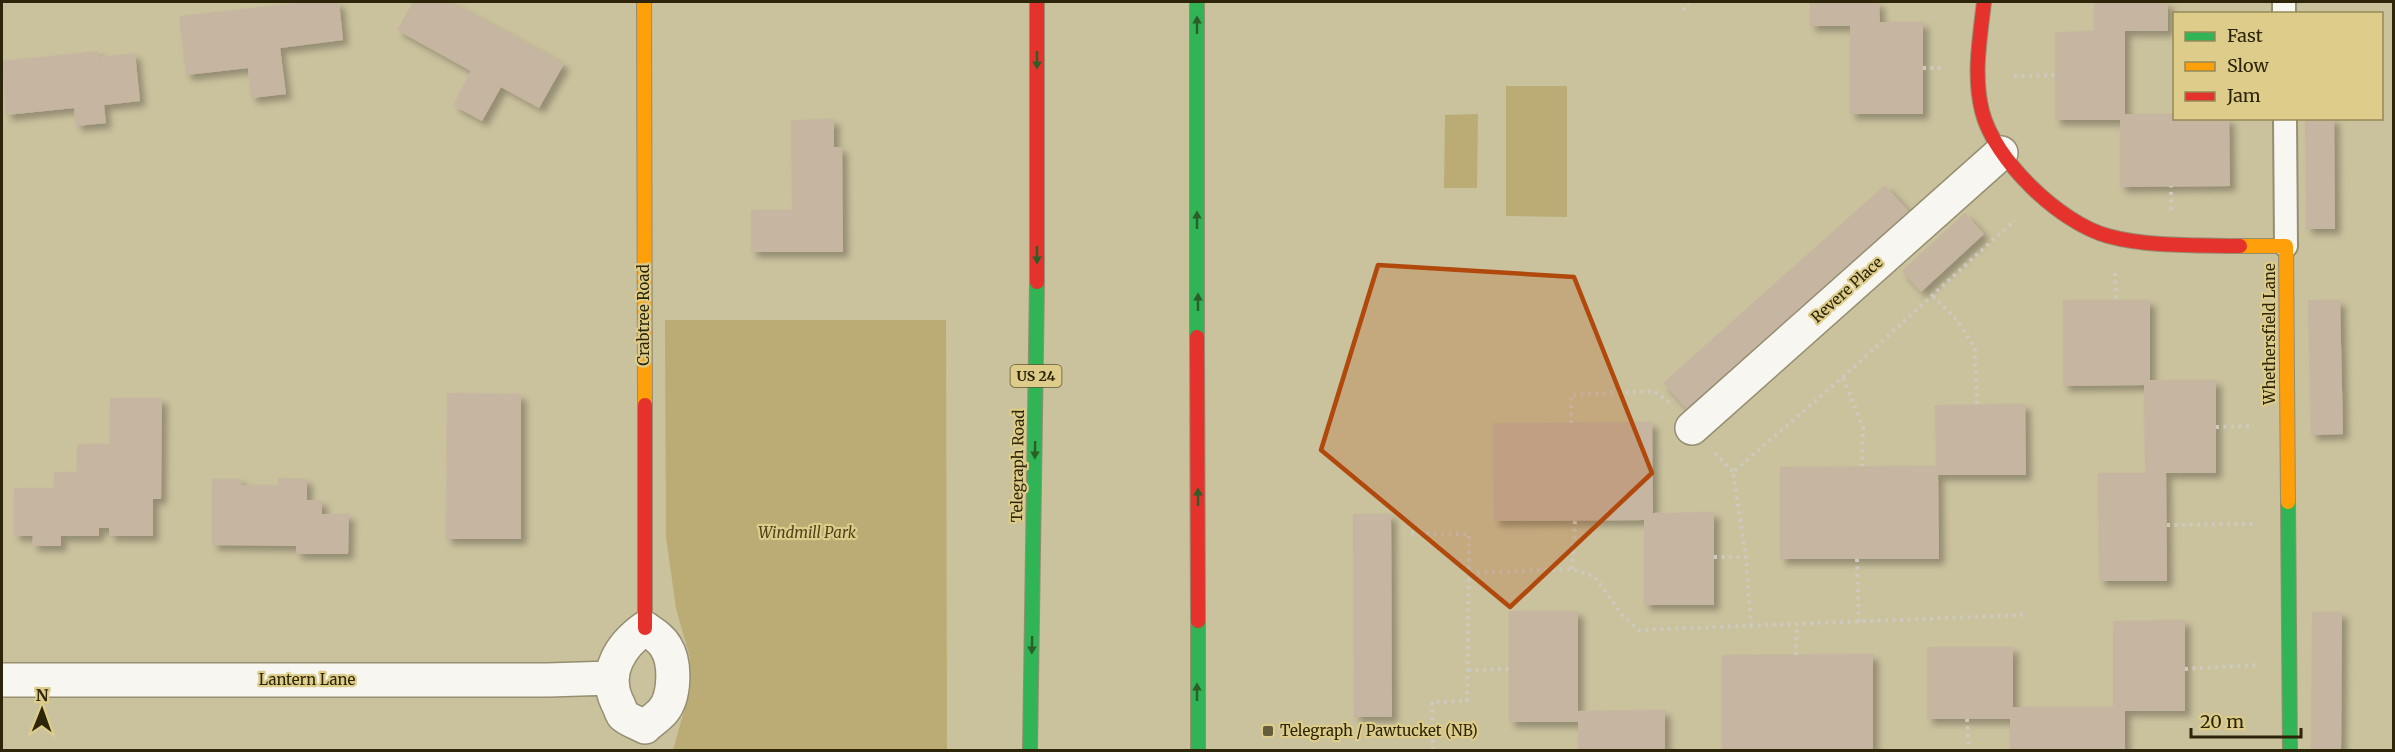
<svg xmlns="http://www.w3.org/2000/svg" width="2395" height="752" font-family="Merriweather,serif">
<defs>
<filter id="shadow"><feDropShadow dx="5.5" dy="5.5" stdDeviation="3" flood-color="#0004"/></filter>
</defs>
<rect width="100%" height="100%" fill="#cac19d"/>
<!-- park -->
<path fill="#baac74" d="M1506,86H1567V217L1506,216Z
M1478,114L1477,188H1444L1445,115Z
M665,320H946L947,750H673L690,690V658L676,608L666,537Z"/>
<!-- building -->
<path fill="#c6b5a1" filter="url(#shadow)" d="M305,2H339L343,40L280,48L286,94L251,98L248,68L186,75L179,16Z
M413,2H450L564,64L539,108L501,87L482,121L453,105L471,71L397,30Z
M1810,2H1879L1880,22H1923V114H1850V26H1810Z
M2094,2H2168V31H2125V114H2174V118H2229L2230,186L2120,187V120H2055V32L2094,31Z
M98,51L99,57L135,53L140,101L104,105L106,123L76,126L74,108L6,115L2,61Z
M2305,118H2334L2335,229H2306Z
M834,119V147H842L843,252H751V210H792L791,120Z
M1885,185L1909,212L1687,409L1663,383Z
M1965,213L1984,234L1921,292L1902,271Z
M2063,300H2150V380H2216V473H2166L2167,581H2099L2098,473H2145L2144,385L2063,386Z
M2308,300H2340L2343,434L2311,435Z
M447,393L521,394V539H446Z
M110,398H162L161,499H153V536H109V528H99V536H61V546H32L33,536H14V488H54V472H77V444H110Z
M2025,404L2026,475H1938L1939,559H1780V467L1936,466L1935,405Z
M1652,422L1653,513L1714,512V605H1644V520L1494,521L1493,423Z
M278,478L307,479V500H322V514H349L348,554H296V546L212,545V479H241V485H278Z
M1353,514H1391L1392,717H1354Z
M1509,611H1578V711L1665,710V750H1578V722H1509Z
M2312,612H2342L2341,750H2311Z
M2185,620V711H2125V750H2010V719H1927V647H2013V707H2113V621Z
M1873,654V750H1722V655Z"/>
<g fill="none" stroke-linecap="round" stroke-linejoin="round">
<defs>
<path id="lane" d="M2284,2V14
M2285,118L2286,246"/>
<path id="street" d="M1692,428L2001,153
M645,628C652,633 661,638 666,647C676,663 675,697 663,711C658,717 650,722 645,727C638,723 628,720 623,715C621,712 619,705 617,702C603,672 621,645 645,628Z
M2,680H548L612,678"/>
<path id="fast" d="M1197,2V337
M2288,502L2290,750
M1198,621V750
M1030,750L1037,282"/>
<path id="slow" d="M644,2L645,405
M2240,246H2286L2288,502"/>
<path id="jam" d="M1984,2C1980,38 1973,75 1982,111C1994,160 2060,223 2108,236C2148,247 2198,245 2240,246
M1037,282V2
M1197,337L1198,621
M645,405V628"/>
</defs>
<!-- lane casing -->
<use href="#lane" stroke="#958e71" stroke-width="26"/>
<!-- street casing -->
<use href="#street" stroke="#958e71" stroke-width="36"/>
<!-- fast casing -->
<use href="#fast" stroke="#958e71" stroke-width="16"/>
<!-- slow casing -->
<use href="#slow" stroke="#958e71" stroke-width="16"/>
<!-- jam casing -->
<use href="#jam" stroke="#958e71" stroke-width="16"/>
<!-- path -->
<path stroke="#ccc9bd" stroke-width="4" stroke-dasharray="3 4.5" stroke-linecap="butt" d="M1683,10L1689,2
M1923,68H1944
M2014,76L2055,75
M2171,210V186
M2115,273L2116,300
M1933,296L1957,320L1975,349L1977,405
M1843,378L1863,427L1862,466
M1571,423V395L1654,391L1670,403
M2216,427L2254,426
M1715,453L1733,472
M2167,525L2253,524
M1411,533L1469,534V573L1572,569L1595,577L1622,615L1639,630L2023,615
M1714,557H1746
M1857,559L1859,622
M1572,569L1575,520
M1751,626L1746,557L1733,472L1843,377L2015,220
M1796,655L1797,624
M2185,669L2256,665
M1468,670L1509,669
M1967,719L1969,750
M1433,750L1432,702L1467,701L1469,573"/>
<!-- lane -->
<use href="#lane" stroke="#f7f6f0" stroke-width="22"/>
<!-- street -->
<use href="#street" stroke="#f7f6f0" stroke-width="33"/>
<!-- fast -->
<use href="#fast" stroke="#30b455" stroke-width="14"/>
<!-- slow -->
<use href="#slow" stroke="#ff9f0a" stroke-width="14"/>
<!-- jam -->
<use href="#jam" stroke="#e5322d" stroke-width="14"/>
</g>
<!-- one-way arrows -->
<defs><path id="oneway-solid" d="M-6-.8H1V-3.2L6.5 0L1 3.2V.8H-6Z" transform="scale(1.5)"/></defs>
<g fill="#2e5e28">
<use href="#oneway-solid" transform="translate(1197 25) rotate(-90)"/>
<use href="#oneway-solid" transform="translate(1037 60) rotate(90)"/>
<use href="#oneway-solid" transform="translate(1197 220) rotate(-90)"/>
<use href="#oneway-solid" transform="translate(1037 255) rotate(90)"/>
<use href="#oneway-solid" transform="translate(1198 302) rotate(-90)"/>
<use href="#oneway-solid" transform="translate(1035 450) rotate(91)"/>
<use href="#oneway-solid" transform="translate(1198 497) rotate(-90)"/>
<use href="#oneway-solid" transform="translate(1032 645) rotate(91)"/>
<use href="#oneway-solid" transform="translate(1197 692) rotate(-90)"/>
</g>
<!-- marked area -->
<path fill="#b0490b" fill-opacity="0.2" stroke="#b0490b" stroke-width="4.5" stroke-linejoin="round" d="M1378,265L1574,277L1652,473L1510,607L1321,450Z"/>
<!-- markers -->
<rect fill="#635c3d" stroke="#ddcc8a" stroke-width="2" x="1262" y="725" width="12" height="12" rx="3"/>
<g text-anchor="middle" stroke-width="4.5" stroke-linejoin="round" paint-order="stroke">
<!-- shield labels -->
<rect fill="#ddcc8a" stroke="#615730" stroke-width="1.5" x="1010.5" y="365" width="51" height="22" rx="4.5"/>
<g font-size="14" font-weight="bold" fill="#2c250a">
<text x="1036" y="381">US 24</text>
</g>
<!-- street labels -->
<g font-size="15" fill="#2c250a" stroke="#ddcc8a">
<text transform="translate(1847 290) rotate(-42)" y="5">Revere Place</text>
<text transform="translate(644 315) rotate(-90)" y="5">Crabtree Road</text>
<text transform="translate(2270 334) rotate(-90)" y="5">Whethersfield Lane</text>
<text transform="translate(1018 466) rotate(-89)" y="5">Telegraph Road</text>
<text x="307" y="685">Lantern Lane</text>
</g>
<!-- park labels -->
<g font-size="15" font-style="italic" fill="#4e431c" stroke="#ddcc8a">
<text x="807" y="538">Windmill Park</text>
</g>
<!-- poi labels -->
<g font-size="15" fill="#2c250a" stroke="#ddcc8a" text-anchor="start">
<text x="1280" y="736">Telegraph / Pawtucket (NB)</text>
</g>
</g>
<!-- border -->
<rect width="2395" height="752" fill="none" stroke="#2c250a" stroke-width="6"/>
<!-- legend -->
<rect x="2173" y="12" width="210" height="108" fill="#ddcc8a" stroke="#968957" stroke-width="1.5"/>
<rect x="2185" y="32" width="30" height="9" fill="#30b455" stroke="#968957" stroke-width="1.5"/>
<text x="2227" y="42" font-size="18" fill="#2c250a">Fast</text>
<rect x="2185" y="62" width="30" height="9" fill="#ff9f0a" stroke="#968957" stroke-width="1.5"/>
<text x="2227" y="72" font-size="18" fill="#2c250a">Slow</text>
<rect x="2185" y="92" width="30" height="9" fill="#e5322d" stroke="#968957" stroke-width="1.5"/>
<text x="2227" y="102" font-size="18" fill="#2c250a">Jam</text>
<!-- north arrow -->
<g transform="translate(42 710) rotate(1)" stroke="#ddcc8a" stroke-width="4.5" paint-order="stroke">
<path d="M0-4.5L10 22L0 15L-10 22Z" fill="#2c250a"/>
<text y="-9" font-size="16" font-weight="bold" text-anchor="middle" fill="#2c250a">N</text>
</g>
<!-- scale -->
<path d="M2191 728v9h110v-9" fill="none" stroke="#2c250a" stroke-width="3"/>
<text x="2200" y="728" font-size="18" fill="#2c250a" stroke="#ddcc8a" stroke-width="4.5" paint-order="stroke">20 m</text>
</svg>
